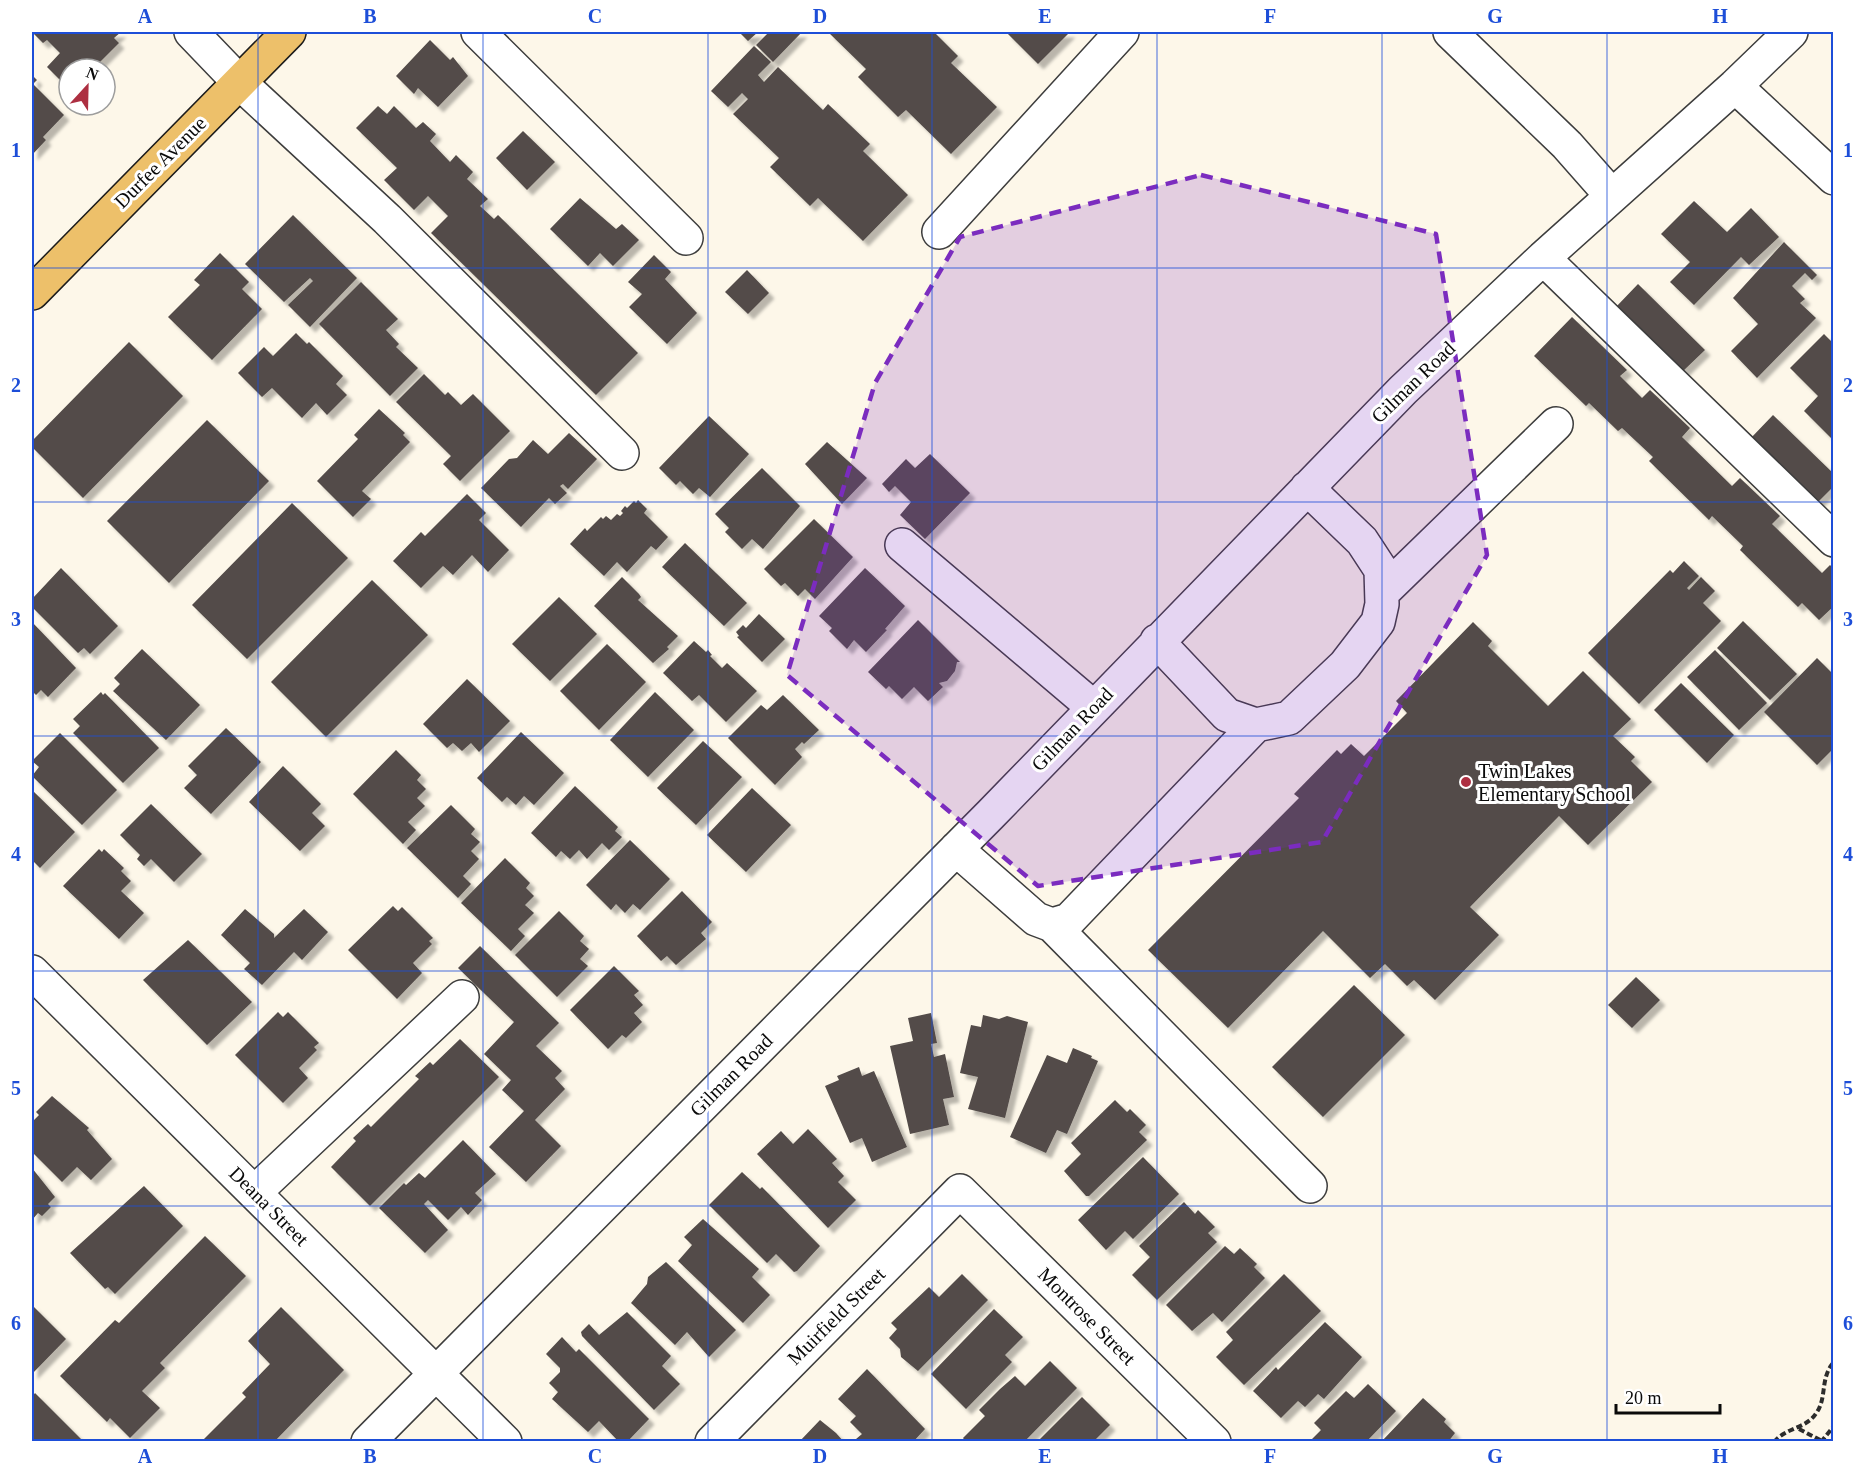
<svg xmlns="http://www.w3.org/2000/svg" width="1865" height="1473" font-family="Georgia,serif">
<defs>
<filter id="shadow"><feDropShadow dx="5.5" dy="5.5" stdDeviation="1.5" flood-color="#0004"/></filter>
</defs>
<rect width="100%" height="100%" fill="#fdf7e9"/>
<!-- building -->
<path fill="#524b48" filter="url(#shadow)" d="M32,32H121L114,38L119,43L93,69H69V89L47,67L60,53L47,40L43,43Z
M739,32H758L748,41Z
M769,32H802L773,62L756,45Z
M828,32H934L958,56L951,63L997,107L951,154L906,110L898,117L858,77L866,69Z
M1006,32H1070L1038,64Z
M430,40L450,60L453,57L468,76L438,107L418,88L414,94L396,76Z
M754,46L771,62L758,75L764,82L778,67L823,110L828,104L870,144L863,151L908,195L863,241L818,198L810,206L770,167L779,158L733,114L748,99L742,93L728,107L711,91Z
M32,75L37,80L33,84L64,115L43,137L46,140L32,155Z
M378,106L387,114L394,106L416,128L423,122L436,134L430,141L450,162L456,155L473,172L467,179L488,199L480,206L494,219L498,215L638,353L596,395L431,233L448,216L428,196L414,210L384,180L397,168L356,128Z
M523,131L555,162L527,190L496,158Z
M580,198L616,229L622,224L639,240L613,266L600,253L588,266L550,229Z
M1694,201L1727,232L1751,208L1779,237L1749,265L1741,257L1694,305L1670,282L1690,262L1661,234Z
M293,215L357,278L310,327L288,305L313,281L310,278L284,302L245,264Z
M1784,242L1817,275L1812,280L1805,273L1792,286L1805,299L1800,303L1816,318L1757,378L1731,351L1758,324L1733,298Z
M220,253L249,282L242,289L262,309L212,360L168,317L200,285L194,280Z
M654,255L671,272L665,279L697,313L667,344L629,307L642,294L628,282Z
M747,270L769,293L748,314L725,292Z
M361,282L398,319L386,330L399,344L396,347L418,368L390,396L319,324Z
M1638,284L1705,350L1681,373L1615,308Z
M1572,317L1627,370L1620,376L1642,398L1650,390L1690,428L1682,437L1732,486L1740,478L1780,516L1772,524L1822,573L1830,565L1834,569V606L1819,620L1802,603L1798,607L1740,550L1743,546L1712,516L1709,520L1649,461L1653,457L1622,428L1618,431L1589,403L1586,406L1534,356Z
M296,333L307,344L309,342L343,376L336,384L347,395L327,415L316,403L302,418L272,388L262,397L238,373L264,347L273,356Z
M1824,334L1834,344V441L1804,411L1818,396L1790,368Z
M129,342L183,396L83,498L32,447V441Z
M424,374L445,395L448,392L461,405L473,394L510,431L460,481L443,464L451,456L396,402Z
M379,409L405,433L403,435L410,442L362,491L371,499L353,517L317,481L358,439L354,435Z
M1773,415L1834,474V486L1816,504L1750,439Z
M709,416L749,454L710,497L699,488L693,494L680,481L676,485L659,468Z
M207,420L269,481L169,583L107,521Z
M569,433L597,459L568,489L563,484L560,486L567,493L555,504L549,498L521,527L481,488L509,459L517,458L533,440L548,454Z
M827,442L867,478L842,504L805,464Z
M930,454L970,493L925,539L900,515L911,502L895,486L889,492L882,484L906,459L915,468Z
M762,468L800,506L763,549L752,539L742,549L725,532L729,528L715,514Z
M467,494L486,513L479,520L509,550L488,572L472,555L453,575L443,566L421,588L393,561L421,532L425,536Z
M638,500L647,509L644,513L668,537L656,550L651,546L627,572L617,562L604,576L570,544L585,528L587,531L601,517L603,519L606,516L611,520L617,514L620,516L623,513L621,511L625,506L627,508L634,501L636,503Z
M292,503L348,558L247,659L192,605Z
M814,519L853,557L815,599L805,589L798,596L785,583L781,586L764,569Z
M685,543L747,603L724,626L662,567Z
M1684,561L1699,576L1687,588L1689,590L1701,577L1715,591L1703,603L1721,621L1639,704L1588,653L1670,570L1673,573Z
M61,568L118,626L90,654L84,648L78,653L32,607V599Z
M865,568L905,606L885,629L887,630L866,652L854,640L847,649L829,631L832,628L819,616Z
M622,577L639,594L641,597L638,600L678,636L667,647L669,649L653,663L594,606Z
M372,580L428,635L326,737L271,682Z
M559,597L597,634L550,681L512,644Z
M759,614L785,639L762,662L737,637L739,636L736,632L743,625L746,628Z
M918,620L960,662H957L955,671L947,681L939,683L943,687L928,701L914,687L902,699L889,686L886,689L868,672Z
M1743,621L1797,674L1770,700L1717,648Z
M32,622L76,668L48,697L41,690L36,695L32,691Z
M1473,622L1492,641L1488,646L1548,706L1583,671L1631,719L1613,736L1635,757L1631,761L1652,782L1588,845L1559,816L1470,907L1499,935L1435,1000L1414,980L1407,986L1385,964L1370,978L1323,931L1228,1028L1148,950L1299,798L1294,794L1337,750L1341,754L1351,744L1364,756L1407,713L1396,701Z
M694,641L706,652L708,650L712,655L710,656L722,668L727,663L757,691L726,722L699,695L692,701L663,673Z
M607,644L646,682L599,730L560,691Z
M142,649L200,705L166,740L113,691L120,684L114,678Z
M1715,650L1767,703L1739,730L1687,677Z
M1817,658L1834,675V748L1817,765L1764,712Z
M467,679L510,721L479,752L471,743L462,751L453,743L447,748L423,724Z
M1681,683L1734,735L1707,763L1654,710Z
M101,692L103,695L105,693L159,748L123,783L73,733L80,726L73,719Z
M655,692L694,730L648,777L610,740Z
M783,695L819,730L804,744L802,742L795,749L802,757L775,785L728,738L761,705L767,710Z
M226,728L261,762L211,814L184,788L197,775L188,766Z
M521,732L564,773L534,805L524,796L516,805L507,797L502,802L477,778Z
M60,733L117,790L82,825L32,776L39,767L32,761Z
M703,741L742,777L696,825L657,788Z
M396,750L421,775L417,780L426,789L417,798L425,806L408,822L416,830L403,844L353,794Z
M283,766L321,804L312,813L325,826L300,851L249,802Z
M575,786L618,827L615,831L622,837L609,850L602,843L587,859L579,850L570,859L561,851L556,857L531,833Z
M752,788L791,825L746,872L707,835Z
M32,790L75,832L40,868L32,860Z
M151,804L202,854L174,882L151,859L144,866L137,859L140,855L120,835Z
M451,805L475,829L471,834L480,842L471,851L479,859L463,876L471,884L458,898L407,848Z
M630,840L670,879L640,910L633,904L625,913L616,904L611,910L586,885Z
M99,849L102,852L104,849L124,868L121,871L131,881L121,891L144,913L119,939L63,886Z
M505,858L530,883L526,888L534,896L525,905L534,913L518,929L525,936L511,951L461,903Z
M682,891L712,922L701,933L706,939L676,965L667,956L661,961L637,936Z
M393,906L398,911L402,907L433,938L429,941L432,944L413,963L422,973L397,999L348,950Z
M245,909L274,934V938L304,909L328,932L302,960L294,952L262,985L244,969L250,963L221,935Z
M559,911L584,936L580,941L589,949L580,959L588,966L557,997L515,955Z
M188,940L252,1002L207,1045L143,980Z
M480,946L559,1023L536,1046L562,1071L555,1078L565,1089L535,1120L561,1146L526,1182L489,1147L524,1111L502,1090L511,1080L484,1054L514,1022L458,968Z
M614,966L639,991L634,995L643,1005L634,1013L642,1022L626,1038L622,1035L608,1049L570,1010Z
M1636,977L1660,1000L1632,1028L1608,1005Z
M1354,985L1405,1035L1323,1117L1272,1067Z
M278,1012L283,1017L288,1012L319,1043L314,1047L317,1050L299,1068L308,1078L283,1103L235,1055Z
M931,1013L937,1043L931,1044L934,1057L945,1054L954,1097L943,1099L949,1125L910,1134L890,1046L913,1041L908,1018Z
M983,1015L999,1019L1007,1016L1028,1022L1005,1118L968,1109L978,1077L960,1073L971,1025L981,1027Z
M460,1039L499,1077L370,1206L331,1167L356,1141L353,1138L368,1124L371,1127L419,1079L415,1076L430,1062L433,1065Z
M1073,1048L1092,1056L1091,1058L1098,1061L1067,1134L1057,1130L1046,1153L1010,1137L1047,1055L1067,1063Z
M859,1067L862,1076L874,1071L907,1147L872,1162L862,1138L850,1143L825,1086L839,1080L837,1076Z
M52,1096L89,1128L87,1130L112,1159L91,1180L77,1167L62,1182L32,1152V1122L39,1115L36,1112Z
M1115,1100L1127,1112L1130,1109L1146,1125L1139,1132L1147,1140L1089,1196H1086L1064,1171L1081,1154L1071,1143Z
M808,1129L837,1159L832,1163L844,1176L838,1182L856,1200L828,1228L757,1154L781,1131L793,1144Z
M463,1140L496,1174L475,1193L482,1200L468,1215L461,1207L448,1220L428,1200L424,1204L448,1230L425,1253L379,1208L404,1183L406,1185L419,1173L425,1178Z
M1143,1157L1179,1194L1133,1239L1125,1231L1106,1250L1078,1220Z
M32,1168L55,1197L48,1204L51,1207L42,1216L38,1213L32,1220Z
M742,1172L760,1189L762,1187L820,1246L797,1271L794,1272L776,1254L767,1263L709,1205Z
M144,1186L183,1226L115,1294L108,1287L105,1289L70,1253Z
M1184,1202L1195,1214L1198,1210L1215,1227L1208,1233L1217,1242L1157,1300L1132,1275L1150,1257L1139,1246Z
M703,1219L759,1269L752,1277L770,1295L743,1323L678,1261L692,1245L684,1237Z
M205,1236L246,1276L160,1363L165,1368L142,1391L160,1408L130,1438L110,1418L107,1422L60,1376L115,1320L119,1323Z
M1225,1246L1234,1254L1240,1248L1257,1264L1254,1267L1265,1278L1222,1322L1213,1313L1192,1331L1166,1305Z
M666,1262L736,1330L709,1357L687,1332L675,1345L631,1303L647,1284L648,1277Z
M962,1274L988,1300L918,1371L901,1357L900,1349L889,1338L897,1329L891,1323L929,1287L939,1297Z
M1284,1274L1321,1311L1244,1385L1216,1357L1233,1340L1226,1332Z
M32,1305L66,1339L32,1374Z
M281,1307L344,1370L274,1442H201L246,1397L242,1393L270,1364L248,1341Z
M994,1309L1023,1337L1005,1355L1012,1362L966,1409L931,1374Z
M627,1312L671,1356L662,1366L680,1384L654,1410L582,1336L581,1332L589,1324L599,1335Z
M1325,1322L1362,1357L1324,1399L1318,1394L1305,1407L1298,1401L1281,1418L1253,1391L1276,1367L1278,1370Z
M562,1337L576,1352L579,1349L649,1419L627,1442H619L599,1421L588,1432L552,1399L558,1392L549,1383L560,1372V1368L546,1354Z
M1050,1361L1077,1388L1024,1442H966L963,1438L985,1416L979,1410L1000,1389L1015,1376L1025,1386Z
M867,1369L925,1429L913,1442H859L856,1439L862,1434L850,1422L856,1416L838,1399Z
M1368,1384L1396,1411L1366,1442H1309L1321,1430L1314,1423L1346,1391L1354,1398Z
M35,1393L84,1442H32V1397Z
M1082,1397L1110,1425L1093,1442H1037Z
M1423,1398L1446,1419L1444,1422L1455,1433L1448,1442H1381Z
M820,1420L836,1433L844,1442H799Z"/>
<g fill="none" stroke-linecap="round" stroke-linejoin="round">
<defs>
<path id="minor" d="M191,32L239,82L387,219L622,453
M478,32L686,238
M1450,32L1567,145L1612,196
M1735,86L1834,178
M939,232L1122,32
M1543,258L1834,540
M902,545L1093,707
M1382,593L1556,424
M1157,641L1227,715L1256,725L1289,718L1345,665L1378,622L1382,604L1381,570L1362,541L1307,488
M956,849L1036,919L1052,925L1069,920L1256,725
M1052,925L1310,1186
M32,972L505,1442
M255,1192L462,997
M368,1442L991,814L1403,390L1543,258L1735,86L1791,32
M712,1442L960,1191L1214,1442"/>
<path id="major" d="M32,293L289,32"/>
</defs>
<!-- minor casing -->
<use href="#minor" stroke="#3d3d3d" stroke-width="36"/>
<!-- major casing -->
<use href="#major" stroke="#1b1b1b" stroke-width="36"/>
<!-- path -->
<path stroke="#2c2c2c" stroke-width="4" stroke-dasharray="6 3" stroke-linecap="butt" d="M1799,1429L1822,1441
M1774,1442C1786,1427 1807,1429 1817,1412C1827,1397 1820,1377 1834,1362
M1821,1442L1834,1426"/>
<!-- minor -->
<use href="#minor" stroke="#fff" stroke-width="33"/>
<!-- major -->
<use href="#major" stroke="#edc06a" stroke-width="33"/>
</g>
<!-- marked area -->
<path fill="#7b2cbf" fill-opacity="0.2" stroke="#7b2cbf" stroke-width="4.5" stroke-dasharray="12 8" stroke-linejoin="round" d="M1201,175L1436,234L1487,555L1322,842L1038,886L787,675L875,383L960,237Z"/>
<!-- grid -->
<path fill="none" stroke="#1d4ed8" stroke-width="1.5" stroke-opacity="0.55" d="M258,32V1442M483,32V1442M708,32V1442M932,32V1442M1157,32V1442M1382,32V1442M1607,32V1442M32,268H1834M32,502H1834M32,736H1834M32,971H1834M32,1206H1834"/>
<!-- markers -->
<circle fill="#ad2f41" stroke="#fff" stroke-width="2" cx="1466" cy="782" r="6"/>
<g text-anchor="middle" stroke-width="6" stroke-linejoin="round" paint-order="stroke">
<!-- street labels -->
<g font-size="20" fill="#0a0a0a" stroke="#fff">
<text transform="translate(160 162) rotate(-45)" y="7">Durfee Avenue</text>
<text transform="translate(1413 382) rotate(-44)" y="7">Gilman Road</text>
<text transform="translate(1072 729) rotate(-46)" y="7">Gilman Road</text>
<text transform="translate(731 1075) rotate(-45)" y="7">Gilman Road</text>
<text transform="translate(269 1206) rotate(45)" y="7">Deana Street</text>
<text transform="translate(836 1316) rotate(-45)" y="7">Muirfield Street</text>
<text transform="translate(1087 1316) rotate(45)" y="7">Montrose Street</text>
</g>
<!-- poi labels -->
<g font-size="20" fill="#0a0a0a" stroke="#fff" text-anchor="start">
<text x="1478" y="778">Twin Lakes<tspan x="1478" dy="23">Elementary School</tspan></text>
</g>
</g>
<!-- border -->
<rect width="1865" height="1473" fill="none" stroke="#ffffff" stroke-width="66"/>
<!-- north arrow -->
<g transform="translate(87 87) rotate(22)"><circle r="28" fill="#ffffff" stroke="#9d9d9d" stroke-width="1.5"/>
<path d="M0-4.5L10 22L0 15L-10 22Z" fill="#ad2f41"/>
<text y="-9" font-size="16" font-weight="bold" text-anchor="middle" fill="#0a0a0a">N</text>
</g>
<!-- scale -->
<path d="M1616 1404v9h104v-9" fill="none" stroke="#0a0a0a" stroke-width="3"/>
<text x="1625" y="1404" font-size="18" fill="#0a0a0a" stroke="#ffffff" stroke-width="4.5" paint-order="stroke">20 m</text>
<rect x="33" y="33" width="1799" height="1407" fill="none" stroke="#1d4ed8" stroke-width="2"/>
<g font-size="20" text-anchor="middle" font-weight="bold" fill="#1d4ed8">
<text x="145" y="23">A</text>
<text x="370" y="23">B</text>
<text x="595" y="23">C</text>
<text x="820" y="23">D</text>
<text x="1045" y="23">E</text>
<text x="1270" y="23">F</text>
<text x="1495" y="23">G</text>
<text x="1720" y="23">H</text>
<text x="16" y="157">1</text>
<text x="1848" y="157">1</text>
<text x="16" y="392">2</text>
<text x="1848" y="392">2</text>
<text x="16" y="626">3</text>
<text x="1848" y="626">3</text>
<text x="16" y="861">4</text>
<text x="1848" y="861">4</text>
<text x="16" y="1095">5</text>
<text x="1848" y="1095">5</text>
<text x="16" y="1330">6</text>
<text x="1848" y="1330">6</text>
<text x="145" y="1463">A</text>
<text x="370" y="1463">B</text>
<text x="595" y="1463">C</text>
<text x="820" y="1463">D</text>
<text x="1045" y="1463">E</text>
<text x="1270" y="1463">F</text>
<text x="1495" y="1463">G</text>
<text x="1720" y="1463">H</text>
</g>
</svg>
